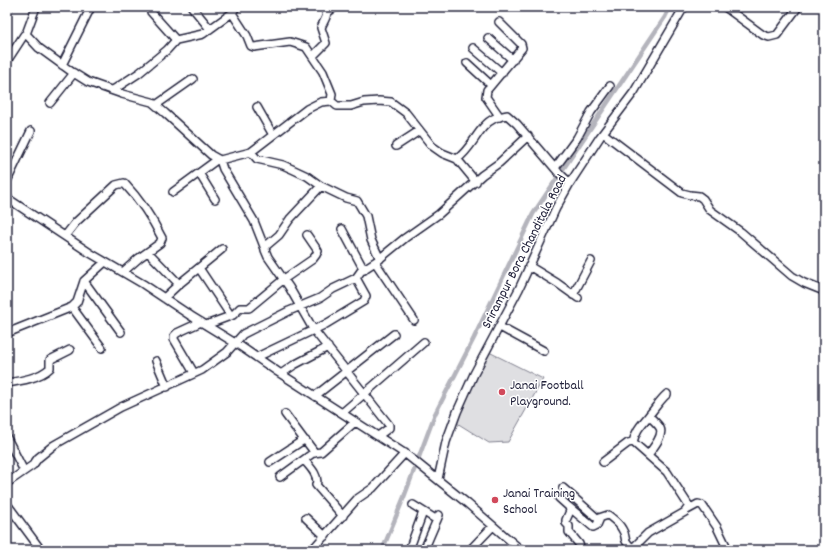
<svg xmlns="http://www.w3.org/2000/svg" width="831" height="557" font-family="Dekko,sans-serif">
<rect width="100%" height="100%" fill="#fff"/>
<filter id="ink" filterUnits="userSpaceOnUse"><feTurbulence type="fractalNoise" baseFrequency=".025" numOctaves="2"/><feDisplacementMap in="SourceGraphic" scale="8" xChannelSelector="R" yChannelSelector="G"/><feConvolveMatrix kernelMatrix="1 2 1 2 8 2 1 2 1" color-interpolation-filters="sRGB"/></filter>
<g filter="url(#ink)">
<!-- green -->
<path fill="#dfdfe2" stroke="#80808e" d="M487,351L543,379L508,442L489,443L457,423L475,375Z"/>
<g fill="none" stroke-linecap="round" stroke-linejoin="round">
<!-- canal -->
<path stroke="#b4b4bc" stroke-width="4.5" d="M383,550L384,546L404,497L435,414L474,338L533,214L665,17L670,7"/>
<defs>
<path id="minor" d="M150,7V9L151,12L176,40
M192,7L210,29
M725,7L763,35L769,37L777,35L798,7
M232,13L247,36L251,46L254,47L290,42L306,47L323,72L332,94L331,101
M327,13L335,7
M499,22L521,44L522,48L487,90L486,97L500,117
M26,34L36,7
M488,38L513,60
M473,48L502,73
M313,56L326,43L321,28C324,19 330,16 324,7
M7,61L24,35L26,34L39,48L72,72L88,82L122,94L152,102L165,113L211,155L220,160L251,152L307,109L321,102L331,101L337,106H351L364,102L379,101L391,102L406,113L432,146L442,153L457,159C473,148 478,126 495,118C499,116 504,116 507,115L517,124L558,172L570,183
M467,63L491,85
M62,65L91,7
M113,90L139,73L167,50L176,40L203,34L232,13L236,7
M50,103L74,73
M156,105L193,79
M257,107L273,135
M603,133L682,193L690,195L699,196L703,199L710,210L741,232L792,276L804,283L824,291
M396,146L419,131
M251,152L257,159L283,165L292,169L307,176L321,186L346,198L357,201L366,216L371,240L380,259
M457,159L476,182
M220,160L223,169L254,221L265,249
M555,168L577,138L591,112L610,86
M199,173L215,199
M7,181L31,131
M321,186L290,219L279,235L266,246L265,250L268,257L289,287L313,329L389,425V428L378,436
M173,192L218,159
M7,198L90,253L143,284L191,316L240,346L278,372L407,455L468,504L521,550
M342,229L364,270
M65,236L76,222L116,185L124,183C140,200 152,218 162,238L160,243L139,258L123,272
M148,252L179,284
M375,262L414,320
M529,266L557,283L578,298
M199,268L231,316
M84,281L121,332
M573,295L591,261
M164,298L179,284L222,249
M72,307L102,348
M206,325L233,315L240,308H249L284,279L313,259L316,255L318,251L307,235
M500,327L544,351
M7,333L72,307L77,302L84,281L105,262
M257,357L326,324L364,301L366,296L356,278L361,271L378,260L405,238L439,214L482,175L499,163L528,136
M156,361L167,387
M194,373L174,339V336L177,333L201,322
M281,374L294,365L328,347
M7,383C20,381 40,378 50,368V360L70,350
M315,396L394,334
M342,413L424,342
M285,414L305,441
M7,438L24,471
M633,442C637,427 642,425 650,414C656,407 660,400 667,394
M648,455C652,449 664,436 660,428C658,424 653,420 649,416
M304,460C309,466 320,476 316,485L343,516
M270,462L302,441H306L315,453
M603,462L628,443L633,442L667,472L689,506L685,512L648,533L631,550
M280,477L313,453L321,452L355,422
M438,479L446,442L457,412L474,374L519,289L556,208L570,183L600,137L634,92L684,7
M7,483L33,465L38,458L54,445L121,407L202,370L227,352L243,334L289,311L320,298L333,289L356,278
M563,488L597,518H599L608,515C613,519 619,523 622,529C628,538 621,538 632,548
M559,498L569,507L570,511L566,520V523L569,526V532L579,544L581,550
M7,504L41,550
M413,505L437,520
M569,507L593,527L597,525L600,518
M687,510L698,504L702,505L717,527L728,550
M306,518L325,536
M312,550L357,499L373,488L405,453
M409,550L423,512
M424,550L439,515
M470,550L493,526"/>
</defs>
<!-- minor casing -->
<use href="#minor" stroke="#22223b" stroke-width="10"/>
<!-- minor -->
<use href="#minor" stroke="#fff" stroke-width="7"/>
<!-- rail -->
<path stroke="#22223b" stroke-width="1.5" d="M7,20L13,7"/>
</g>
</g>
<!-- markers -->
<g fill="#d1495b" stroke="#fff" stroke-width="1.5">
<circle cx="502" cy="392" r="4"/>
<circle cx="495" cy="500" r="4"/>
</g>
<g text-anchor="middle" stroke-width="3" stroke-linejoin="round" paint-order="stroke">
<!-- street labels -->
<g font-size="14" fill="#22223b" stroke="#fff">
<text transform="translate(523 251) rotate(-63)" y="5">Srirampur Bora Chanditala Road</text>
</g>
<!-- poi labels -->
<g font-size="14" fill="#22223b" stroke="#fff" text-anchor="start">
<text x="510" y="389">Janai Football<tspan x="510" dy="16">Playground.</tspan></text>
<text x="503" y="497">Janai Training<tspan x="503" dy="16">School</tspan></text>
</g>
</g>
<!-- margin -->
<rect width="831" height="557" fill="none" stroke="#fff" stroke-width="24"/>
<rect x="12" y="12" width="807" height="533" fill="none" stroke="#22223b" stroke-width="1.5" filter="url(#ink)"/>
</svg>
